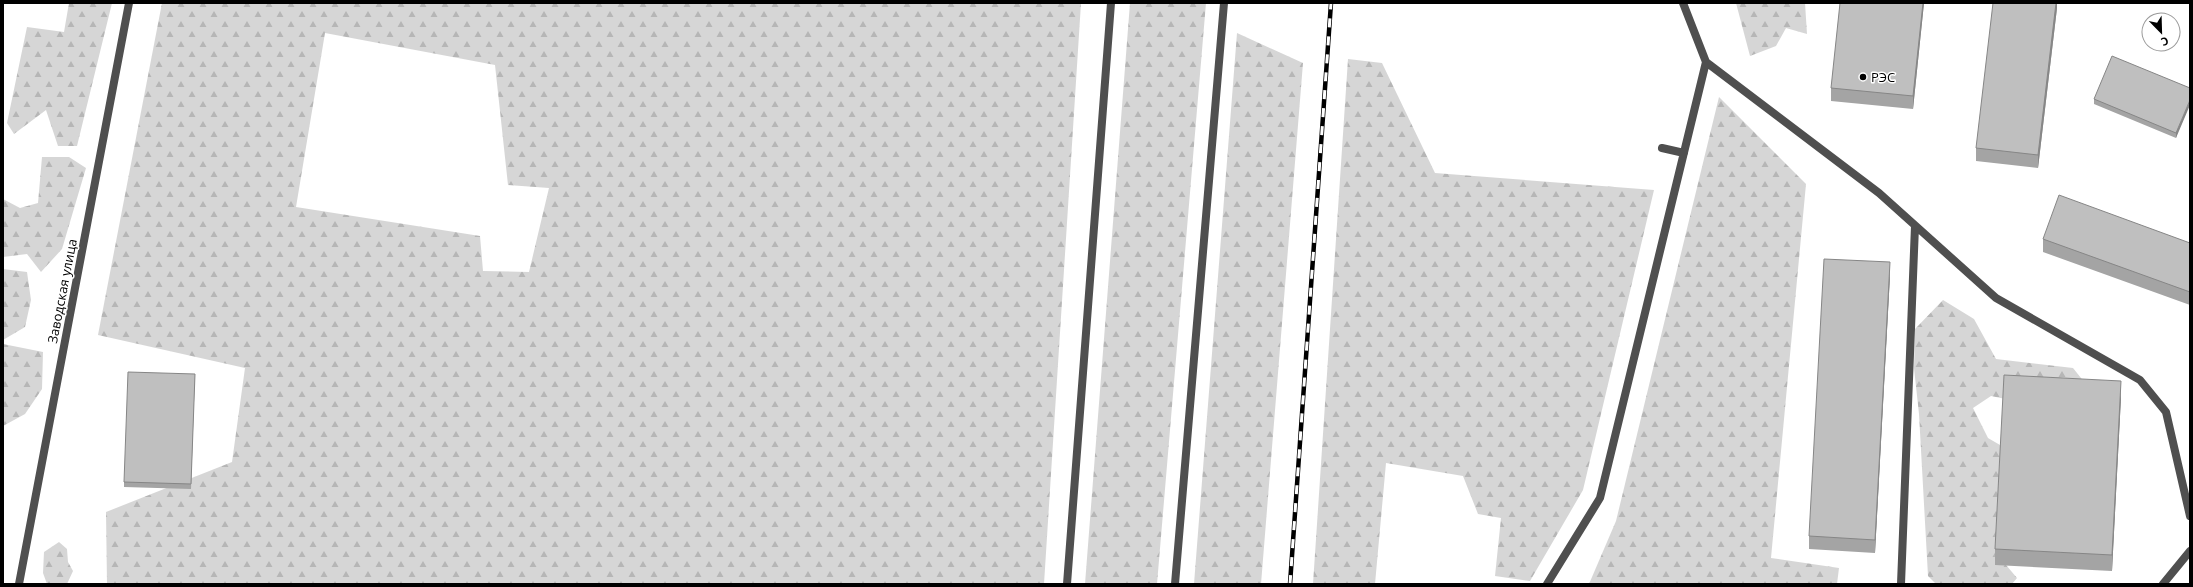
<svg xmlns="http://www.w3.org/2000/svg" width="2193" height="587" font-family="'Open Sans',sans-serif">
<defs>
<pattern id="forest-firs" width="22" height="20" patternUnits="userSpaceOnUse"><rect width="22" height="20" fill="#d6d6d6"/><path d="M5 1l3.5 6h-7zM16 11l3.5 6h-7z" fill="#b6b6b6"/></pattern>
</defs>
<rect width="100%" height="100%" fill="#fff"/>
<!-- forest -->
<path fill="url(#forest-firs)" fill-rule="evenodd" d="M69,3H112L77,146H58L46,110L14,134L7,123L27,27L64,32Z
M162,3H1081L1044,584H107L106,512L232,462L245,368L98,335ZM325,33L495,65L508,185L549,188L529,272L483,271L480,236L296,207Z
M1130,3H1206L1157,584H1085Z
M1736,3H1805L1807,34L1786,28L1776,46L1750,56Z
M1237,33L1303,63L1261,584H1194Z
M1348,59L1382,63L1435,173L1654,190L1583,490L1530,581L1495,576L1501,518L1478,514L1463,476L1386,463L1375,584H1313Z
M1719,97L1806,184L1771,558L1839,568L1837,584H1589L1616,521Z
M42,157H69L86,168L62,249L41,272L27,254L3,257V199L20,208L38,203Z
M3,269L27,272L31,300L25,327L3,340Z
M1943,300L1974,319L1996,359L2073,368L2085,383L2025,403L1991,396L1973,408L1988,438L2012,452L2001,559L2017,578L2012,584H1936L1928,576L1919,414L1914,368L1915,329Z
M3,344L43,352L42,389L25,414L3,426Z
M59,542L67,549L68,562L73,571L67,584H47L43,573L44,552Z"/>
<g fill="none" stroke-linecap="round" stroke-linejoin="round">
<!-- service -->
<path stroke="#4f4f4f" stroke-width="8" d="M1683,3L1706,62L1879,193L1996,298L2140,380L2166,412L2190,516
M1662,148L1684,153
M1067,584L1111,3
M1175,584L1224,3
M1547,584L1600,498L1706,62
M1901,584L1915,226
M2163,584L2190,551"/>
<!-- tertiary -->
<path stroke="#4f4f4f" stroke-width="8" d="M19,584L129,3"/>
<defs>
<path id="rail" d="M1290,584L1331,3"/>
</defs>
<!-- rail casing -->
<use href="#rail" stroke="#000" stroke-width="4.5"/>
<!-- rail -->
<use href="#rail" stroke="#fff" stroke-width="3" stroke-dasharray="9" stroke-linecap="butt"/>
</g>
<!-- wall -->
<path fill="#a4a4a4" d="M1924,3L1913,109L1831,101V88Z
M2057,3V8L2038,168L1976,161V148Z
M2190,88L2176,138L2094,104V99Z
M2043,239L2190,243V305L2043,252Z
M1890,275L1875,553L1809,549V536Z
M195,374L191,489L124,487V482Z
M2121,397L2112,571L1995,565V549Z"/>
<!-- shaded-wall -->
<path fill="#868686" d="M1923,3H1924L1913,109V96Z
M2056,3H2057V8L2038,168V155Z
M2190,100V105L2176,138V133Z
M1890,262V275L1875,553V540Z
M2121,381V397L2112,571V555Z"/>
<!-- building -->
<path fill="#bfbfbf" stroke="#868686" d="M1840,3H1923L1913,96L1831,88Z
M1993,3H2056L2038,155L1976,148Z
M2112,56L2190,88V100L2176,133L2094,99Z
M2059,195L2190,243V292L2043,239Z
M1824,259L1890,262L1875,540L1809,536Z
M128,372L195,374L191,484L124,482Z
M2004,375L2121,381L2112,555L1995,549Z"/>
<!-- markers -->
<circle fill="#000" stroke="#fff" stroke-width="1.5" cx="1863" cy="77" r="4"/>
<g text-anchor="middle" stroke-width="3" stroke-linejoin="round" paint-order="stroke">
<!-- poi labels -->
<g font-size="13" fill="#000" stroke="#fff" text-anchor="start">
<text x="1871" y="82">РЭС</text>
</g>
<!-- street labels -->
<g font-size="13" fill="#000" stroke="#fff">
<text transform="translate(62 291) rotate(-79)" y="5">Заводская улица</text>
</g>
</g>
<!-- border -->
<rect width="2193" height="587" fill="none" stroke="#000000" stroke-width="8"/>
<!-- north arrow -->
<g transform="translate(2161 32) rotate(157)"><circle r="19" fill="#ffffff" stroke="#999999"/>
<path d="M0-3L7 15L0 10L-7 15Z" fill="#000000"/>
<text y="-6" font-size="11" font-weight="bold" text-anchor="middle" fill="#000000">С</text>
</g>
</svg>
